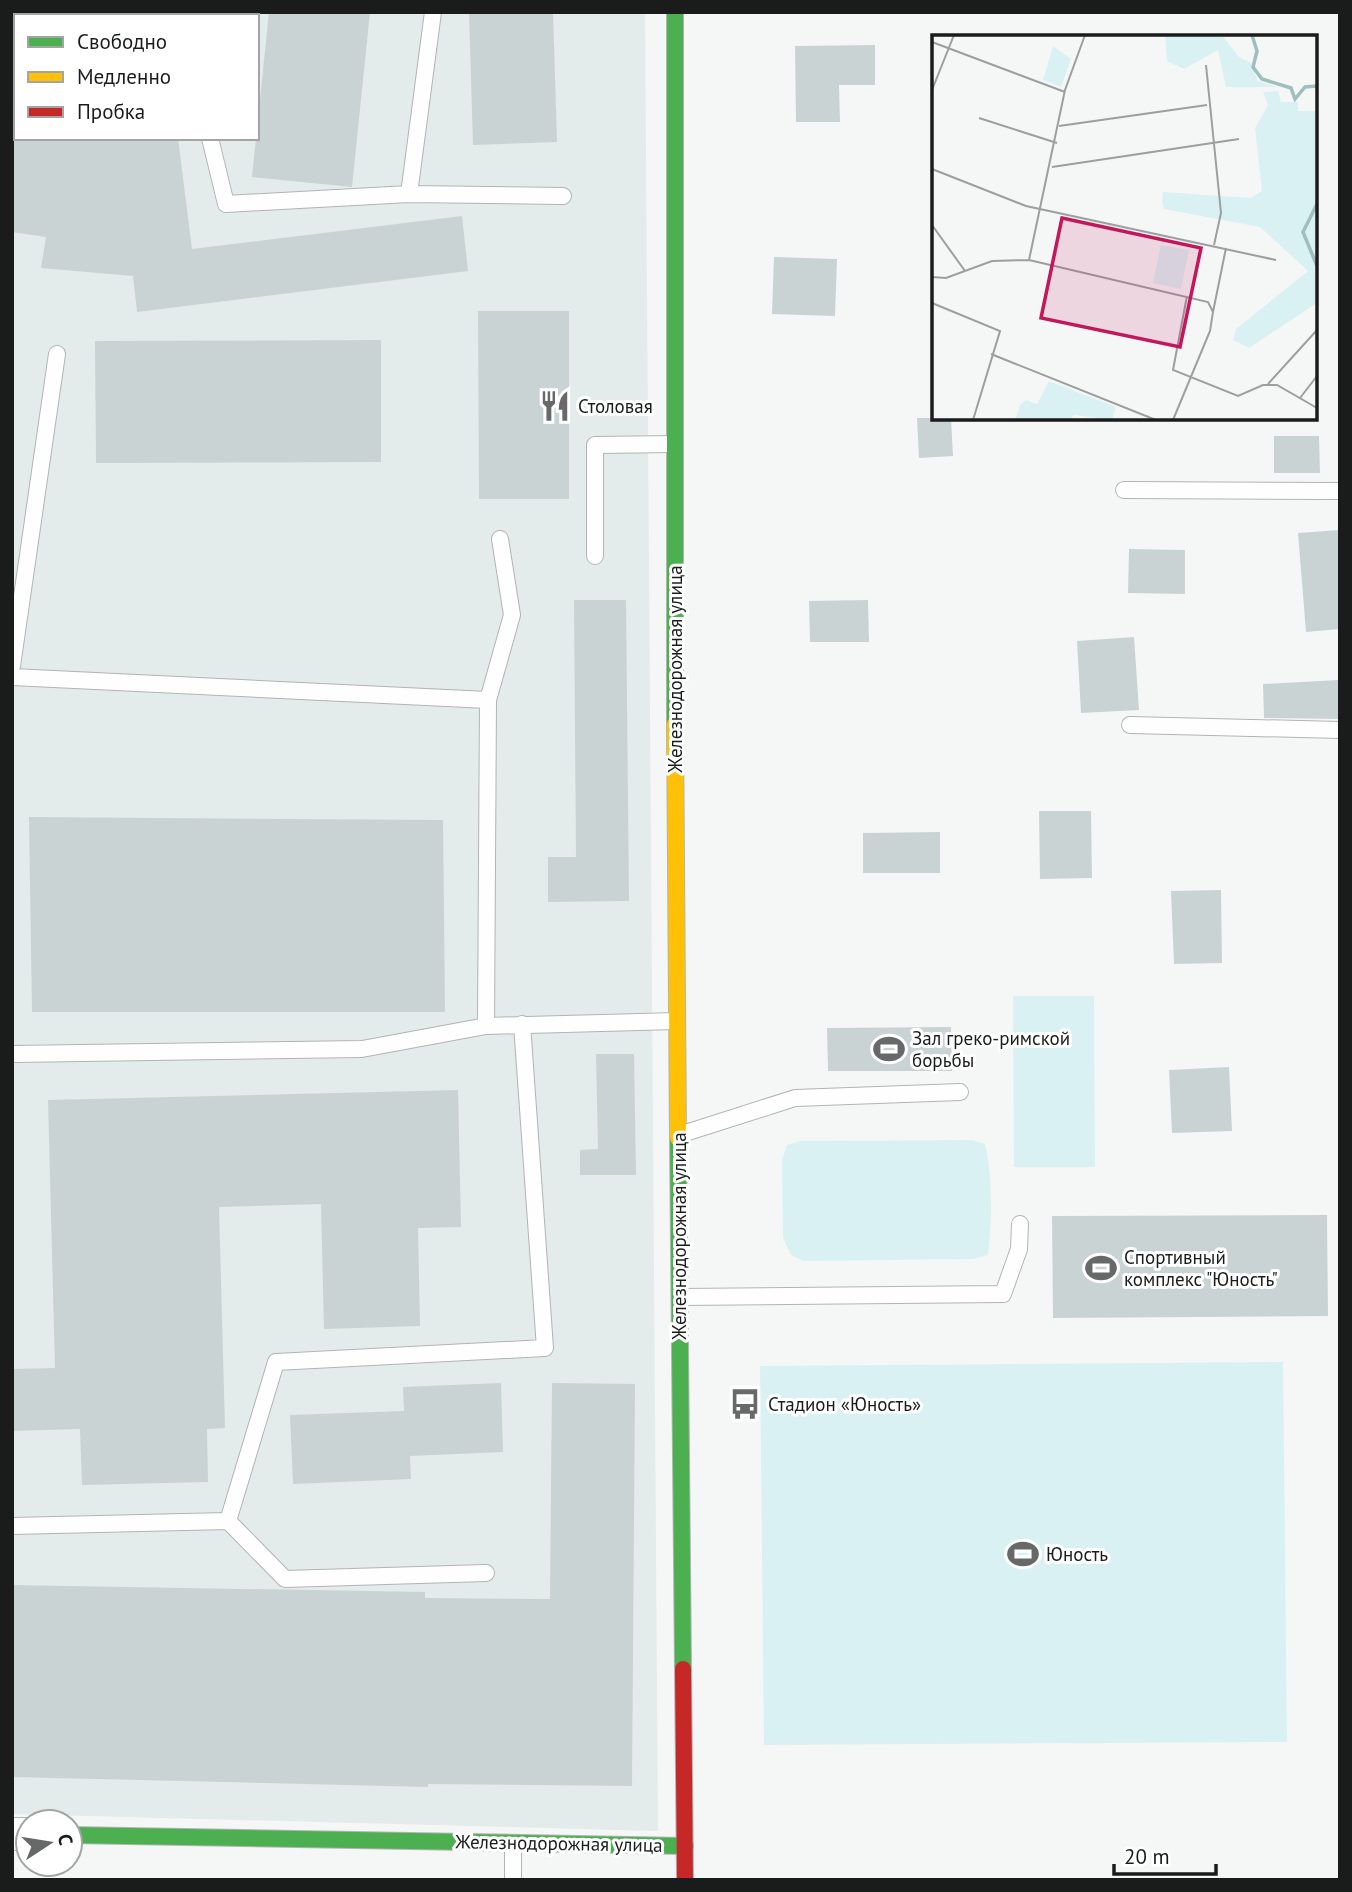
<svg xmlns="http://www.w3.org/2000/svg" width="1352" height="1892" font-family="'PT Sans',sans-serif">
<rect width="100%" height="100%" fill="#f5f7f7"/>
<!-- built -->
<path fill="#e3ebeb" fill-rule="evenodd" d="M12,12H645L658,1831L12,1814ZM16,16H257V138H16Z"/>
<!-- green -->
<path fill="#daf1f3" d="M1013,996H1094L1095,1167H1014Z
M972,1140L985,1144C993,1176 992,1222 988,1255L973,1259L803,1261L791,1255L783,1238L782,1160L787,1145L800,1141Z
M1283,1362L1287,1742L764,1745L760,1366Z"/>
<!-- building -->
<path fill="#cad3d4" d="M269,12H370L352,187L252,177Z
M469,12H553L557,142L473,145Z
M875,45V85H839L840,122H796L795,46Z
M12,138H178L192,249L462,216L468,271L137,312L133,276L41,268L46,237L12,232Z
M774,257L837,259L835,316L772,314Z
M478,311H569V499H479Z
M381,340V462L96,463L95,341Z
M917,418H951L953,456L919,458Z
M1274,436H1319L1320,473H1274Z
M1340,530V629L1306,632L1298,533Z
M1129,549L1185,550V594L1128,593Z
M574,600H626L629,901L548,902V857H576Z
M868,600L869,642H810L809,601Z
M1134,637L1139,710L1081,713L1077,641Z
M1338,680L1340,719L1264,718L1263,684Z
M1039,811H1091L1092,878L1040,879Z
M29,817L443,820L445,1012H32Z
M940,832V873H863V833Z
M1221,890L1222,963L1174,964L1171,891Z
M951,1027L952,1071H828L827,1028Z
M596,1054H634L636,1175H580V1150L598,1149Z
M1229,1067L1232,1131L1172,1133L1169,1070Z
M458,1090L461,1227L418,1228L420,1326L324,1329L321,1204L219,1207L225,1428L207,1429L208,1482L82,1485L80,1429L12,1431V1369L55,1368L48,1100Z
M1327,1215L1328,1316L1053,1318L1052,1216Z
M501,1383L503,1452L410,1456L411,1479L293,1484L290,1415L404,1411L403,1387Z
M552,1383L635,1384L632,1786L428,1784V1787L12,1777V1585L425,1592V1598L550,1599Z"/>
<g fill="none" stroke-linecap="round" stroke-linejoin="round">
<defs>
<path id="lane" d="M106,16V12
M210,138L226,204L409,194L433,12
M409,194L563,196
M1124,490L1340,491
M595,556V445L675,444
M12,666L57,354
M12,677L488,700L486,1026
M488,700L512,615L500,539
M1130,725L1340,730
M12,1054L362,1049L486,1026L677,1021
M679,1135L795,1098L960,1092
M680,1297L1003,1294L1019,1249L1020,1224
M228,1521L285,1579L486,1573
M12,1526L228,1521L276,1362L545,1348L522,1024
M513,1880V1843"/>
<path id="street" d="M12,1834H28"/>
<path id="fast" d="M675,12V724
M678,1138L683,1669
M70,1835L685,1846"/>
<path id="slow" d="M675,724L678,1138"/>
<path id="jam" d="M683,1669L685,1880"/>
</defs>
<!-- lane casing -->
<use href="#lane" stroke="#b2b4b4" stroke-width="18"/>
<!-- street casing -->
<use href="#street" stroke="#b2b4b4" stroke-width="34"/>
<!-- fast casing -->
<use href="#fast" stroke="#b2b4b4" stroke-width="18"/>
<!-- slow casing -->
<use href="#slow" stroke="#b2b4b4" stroke-width="18"/>
<!-- jam casing -->
<use href="#jam" stroke="#b2b4b4" stroke-width="18"/>
<!-- lane -->
<use href="#lane" stroke="#fefefe" stroke-width="16"/>
<!-- street -->
<use href="#street" stroke="#fefefe" stroke-width="32"/>
<!-- fast -->
<use href="#fast" stroke="#4caf50" stroke-width="16"/>
<!-- slow -->
<use href="#slow" stroke="#ffc107" stroke-width="16"/>
<!-- jam -->
<use href="#jam" stroke="#c62828" stroke-width="16"/>
</g>
<!-- icons -->
<defs>
<symbol id="restaurant-bare" viewBox="-9 -9 18 18"><path d="M-5-6h1v4h1v-4h1v4h1v-4h1v5L-1.5 .5V6h-2V.5L-5-1ZM5-6V6H3V1.5H1.5Q1.5-4 5-6Z" fill="#676969" stroke="#fff" stroke-width="2.5" paint-order="stroke"/></symbol>
<symbol id="stadium-bare" viewBox="-9 -9 18 18"><path d="M0-5a6.5 5 0 1 0 0 10a6.5 5 0 1 0 0-10ZM-3.5-1.8h7v3.6h-7Z" fill="#676969" stroke="#fff" stroke-width="2.5" paint-order="stroke"/></symbol>
<symbol id="bus-bare" viewBox="-9 -9 18 18"><path d="M-5-6H5V4H4V6H2V4H-2V6H-4V4H-5ZM-3.5-4V0h7V-4ZM-3.5 1.2v1.5H-2V1.2ZM2 1.2v1.5H3.5V1.2Z" fill="#676969" stroke="#fff" stroke-width="2.5" paint-order="stroke"/></symbol>
</defs>
<g fill-rule="evenodd">
<use href="#restaurant-bare" x="533" y="384" width="44" height="44"/>
<use href="#stadium-bare" x="867" y="1027" width="44" height="44"/>
<use href="#stadium-bare" x="1079" y="1246" width="44" height="44"/>
<use href="#bus-bare" x="723" y="1382" width="44" height="44"/>
<use href="#stadium-bare" x="1001" y="1532" width="44" height="44"/>
</g>
<g text-anchor="middle" stroke-width="6" stroke-linejoin="round" paint-order="stroke">
<!-- poi labels -->
<g font-size="19" fill="#1a1c1c" stroke="#fff" text-anchor="start">
<text x="578" y="413">Столовая</text>
<text x="912" y="1045">Зал греко-римской<tspan x="912" dy="22">борьбы</tspan></text>
<text x="1124" y="1264">Спортивный<tspan x="1124" dy="22">комплекс "Юность"</tspan></text>
<text x="768" y="1411">Стадион «Юность»</text>
<text x="1046" y="1561">Юность</text>
</g>
<!-- street labels -->
<g font-size="19" fill="#1a1c1c" stroke="#fff">
<text transform="translate(675 669) rotate(-90)" y="7">Железнодорожная улица</text>
<text transform="translate(679 1236) rotate(-90)" y="7">Железнодорожная улица</text>
<text transform="translate(559 1843) rotate(1)" y="7">Железнодорожная улица</text>
</g>
</g>
<!-- overview -->
<g transform="translate(932 35)">
<rect width="385" height="385" fill="#f5f7f7"/>
<path d="M233,0H290L307,22L318,27L326,46L345,52H294L286,15L252,34L235,26ZM121,11L139,24L129,52L111,45ZM346,56L349,67H366V76H385V268L317,313L301,305L304,294L376,236L328,192L232,174L230,168L231,157L319,163L330,156L323,93L336,70L331,57ZM229,210L257,215L249,254L221,248ZM117,346L184,372L180,385L142,380L138,385H83L88,370L94,365L105,369Z" fill="#daf1f3"/>
<path fill="none" stroke="#a0bdbf" stroke-width="3.5" d="M320,0L325,16L321,32L330,44L359,53L363,64L373,52L385,51M385,169L371,197L385,231"/>
<path fill="none" stroke="#9d9f9f" stroke-width="2" d="M153,0L133,55L97,225L276,267L281,277L278,296L241,385M0,7L133,57M274,30L289,178L282,210M0,55L22,0M47,83L125,108M127,91L275,70M120,132L307,104M0,134L94,171L344,225M0,190L33,236M0,242L14,243L60,226L97,225M255,261L241,335L306,361L331,350H345L385,373M0,268L68,296L41,385M281,277L294,213M59,319L224,385M336,349L385,295M368,363L385,341"/>
<path fill="#c2185b" fill-opacity="0.15" stroke="#c2185b" stroke-width="3.5" d="M130,183L269,213L248,312L109,283Z"/>
<rect width="385" height="385" fill="none" stroke="#1a1c1c" stroke-width="3.5"/>
</g>
<!-- border -->
<rect width="1352" height="1892" fill="none" stroke="#1a1c1c" stroke-width="28"/>
<!-- legend -->
<rect x="14" y="14" width="245" height="126" fill="#ffffff" stroke="#a3a4a4" stroke-width="2"/>
<rect x="28" y="37" width="35" height="10" fill="#4caf50" stroke="#a3a4a4" stroke-width="2"/>
<text x="77" y="49" font-size="21" fill="#1a1c1c">Свободно</text>
<rect x="28" y="72" width="35" height="10" fill="#ffc107" stroke="#a3a4a4" stroke-width="2"/>
<text x="77" y="84" font-size="21" fill="#1a1c1c">Медленно</text>
<rect x="28" y="107" width="35" height="10" fill="#c62828" stroke="#a3a4a4" stroke-width="2"/>
<text x="77" y="119" font-size="21" fill="#1a1c1c">Пробка</text>
<!-- north arrow -->
<g transform="translate(49 1843) rotate(78)"><circle r="33" fill="#ffffff" stroke="#a3a4a4" stroke-width="2"/>
<path d="M0-5L12 26L0 18L-12 26Z" fill="#676969"/>
<text y="-10" font-size="19" font-weight="bold" text-anchor="middle" fill="#1a1c1c">С</text>
</g>
<!-- scale -->
<path d="M1114 1864v10h102v-10" fill="none" stroke="#1a1c1c" stroke-width="3.5"/>
<text x="1124" y="1864" font-size="21" fill="#1a1c1c" stroke="#ffffff" stroke-width="5" paint-order="stroke">20 m</text>
</svg>
